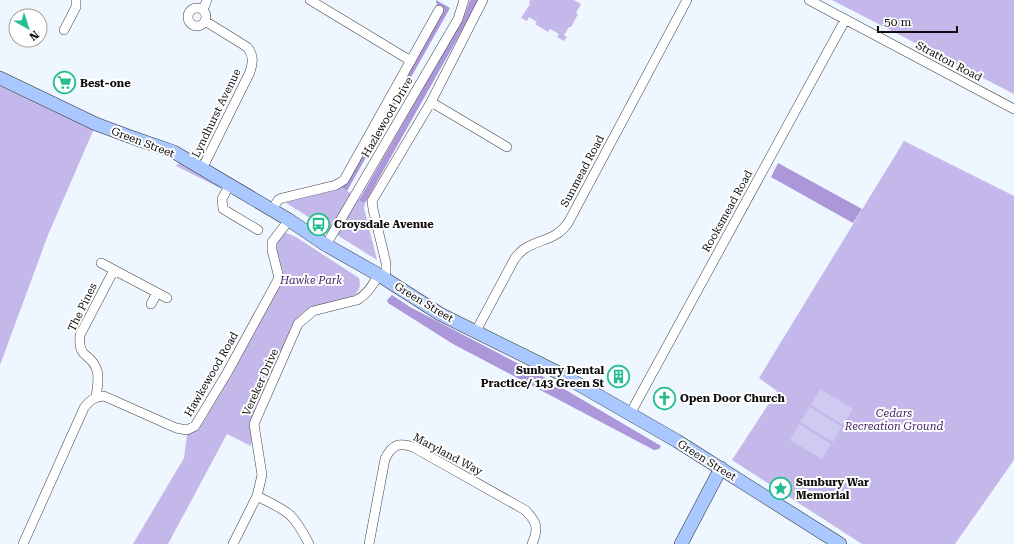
<svg xmlns="http://www.w3.org/2000/svg" width="1014" height="544" font-family="'Roboto Serif',serif">
<rect width="100%" height="100%" fill="#eef6ff"/>
<!-- green -->
<path fill="#c3b8e9" d="M530,0H574L581,4L576,13L578,14L571,27H569L564,35L567,37L564,41L557,37L559,34L550,29L548,32L535,24L537,22L529,17L527,21L521,18L530,4L529,3Z
M832,0H1014V94Z
M0,78L96,124L48,235L0,365Z
M904,141L1014,196V460L955,544H862L732,460L777,391L759,378Z
M179,163L219,185L220,188L176,166Z
M340,186L365,203L364,208L377,260L283,201Z
M284,232L296,237L359,278C366,304 327,302 312,307C305,310 300,315 295,321L250,425L252,439L251,446L227,434L168,544H133L184,458L187,435L199,429L204,421L231,376L282,282L283,272L275,244Z"/>
<!-- forest -->
<path fill="#ab97da" d="M436,0L450,8L347,191L340,186L438,15Z
M470,0H479L365,203L359,200L464,17Z
M778,163L862,209L853,223L771,177Z
M392,295L410,307L542,376L661,446L659,449L654,450L453,344L388,303L387,300Z"/>
<!-- pitch -->
<path fill="#cecaf1" d="M820,389L853,409L843,425L811,405Z
M810,407L842,427L833,442L800,422Z
M799,424L831,444L822,459L790,440Z"/>
<g fill="none" stroke-linecap="round" stroke-linejoin="round">
<defs>
<path id="street" d="M310,0L411,61
M809,0L1014,109
M188 17a9 9 0 1 1 18 0a9 9 0 1 1-18 0Z
M203,10L207,0
M64,30L76,7V0
M431,102L507,147
M202,169L250,72C253,62 254,55 247,47L205,21
M230,184L222,199L223,209L258,230
M272,210L278,200L282,198L336,185L344,180L439,10
M326,245L458,19L464,0
M101,263L167,298
M383,277L386,272V263L373,209L372,201L431,102L483,0
M151,304L157,293
M476,331L515,258C518,255 521,251 524,249C541,238 555,241 568,223L687,0
M96,397C97,389 100,376 96,368C90,352 78,360 80,335L114,270
M630,414L845,20
M257,496C268,502 281,507 290,515C298,523 304,534 309,544
M23,544L84,408C90,400 94,397 104,396L176,428L187,430L195,426L227,373L279,278L272,250V242L289,220
M233,544L257,496L262,475L254,424L298,324L313,311L357,300C368,294 372,285 379,275
M369,544L385,459C392,445 398,442 413,447L525,510C537,522 539,528 532,544"/>
<path id="secondary" d="M0,78L96,124L131,137L174,152L289,220L326,245L379,275L440,314L559,373L677,441L840,544
M681,544L721,468"/>
</defs>
<!-- street casing -->
<use href="#street" stroke="#414141" stroke-width="10"/>
<!-- secondary casing -->
<use href="#secondary" stroke="#303030" stroke-width="14"/>
<!-- street -->
<use href="#street" stroke="#fff" stroke-width="9"/>
<!-- secondary -->
<use href="#secondary" stroke="#a9c8ff" stroke-width="13"/>
</g>
<!-- icons -->
<defs>
<symbol id="supermarket-ring" viewBox="-11 -11 22 22"><circle r="9.5" fill="#fff" stroke="#25be91" stroke-width="1.5"/><path d="M-6-5.5h2.5l.6 2H6L4.5 2H-2.5L-4.4-4H-6ZM-1.5 3.2a1.3 1.3 0 1 0 .1 0ZM3 3.2a1.3 1.3 0 1 0 .1 0Z" fill="#25be91"/></symbol>
<symbol id="bus-ring" viewBox="-11 -11 22 22"><circle r="9.5" fill="#fff" stroke="#25be91" stroke-width="1.5"/><path d="M-5-6H5V4H4V6H2V4H-2V6H-4V4H-5ZM-3.5-4V0h7V-4ZM-3.5 1.2v1.5H-2V1.2ZM2 1.2v1.5H3.5V1.2Z" fill="#25be91"/></symbol>
<symbol id="building-ring" viewBox="-11 -11 22 22"><circle r="9.5" fill="#fff" stroke="#25be91" stroke-width="1.5"/><path d="M-4-6H4V6H1V3H-1V6H-4ZM-2.5-4.3h1.7v1.8h-1.7ZM.8-4.3h1.7v1.8H.8ZM-2.5-1h1.7V.8h-1.7ZM.8-1h1.7V.8H.8Z" fill="#25be91"/></symbol>
<symbol id="church-ring" viewBox="-11 -11 22 22"><circle r="9.5" fill="#fff" stroke="#25be91" stroke-width="1.5"/><path d="M-1.2-6h2.4v3.5h3.3v2.4h-3.3V6h-2.4V-.1h-3.3v-2.4h3.3Z" fill="#25be91"/></symbol>
<symbol id="sight-ring" viewBox="-11 -11 22 22"><circle r="9.5" fill="#fff" stroke="#25be91" stroke-width="1.5"/><path d="M0-6L1.8-2.2L6-1.7L2.9 1.2L3.7 5.4L0 3.3L-3.7 5.4L-2.9 1.2L-6-1.7L-1.8-2.2Z" fill="#25be91"/></symbol>
</defs>
<g fill-rule="evenodd">
<use href="#supermarket-ring" x="52" y="70" width="25" height="25"/>
<use href="#bus-ring" x="306" y="212" width="25" height="25"/>
<use href="#building-ring" x="606" y="364" width="25" height="25"/>
<use href="#church-ring" x="652" y="386" width="25" height="25"/>
<use href="#sight-ring" x="768" y="476" width="25" height="25"/>
</g>
<g text-anchor="middle" stroke-width="4" stroke-linejoin="round" paint-order="stroke">
<!-- street labels -->
<g font-size="11" fill="#0e0e0e" stroke="#fff">
<text transform="translate(949 61) rotate(28)" y="4">Stratton Road</text>
<text transform="translate(216 113) rotate(-64)" y="4">Lyndhurst Avenue</text>
<text transform="translate(387 117) rotate(-60)" y="4">Hazlewood Drive</text>
<text transform="translate(143 142) rotate(21)" y="4">Green Street</text>
<text transform="translate(582 171) rotate(-62)" y="4">Sunmead Road</text>
<text transform="translate(727 211) rotate(-61)" y="4">Rooksmead Road</text>
<text transform="translate(424 302) rotate(31)" y="4">Green Street</text>
<text transform="translate(82 307) rotate(-64)" y="4">The Pines</text>
<text transform="translate(211 374) rotate(-60)" y="4">Hawkewood Road</text>
<text transform="translate(260 382) rotate(-66)" y="4">Vereker Drive</text>
<text transform="translate(448 454) rotate(28)" y="4">Maryland Way</text>
<text transform="translate(707 460) rotate(32)" y="4">Green Street</text>
</g>
<!-- poi labels -->
<g font-size="11" font-weight="bold" fill="#0e0e0e" stroke="#fff" text-anchor="start">
<text x="80" y="87">Best-one</text>
<text x="334" y="228">Croysdale Avenue</text>
<text x="604" y="374" text-anchor="end">Sunbury Dental<tspan x="604" dy="13">Practice/ 143 Green St</tspan></text>
<text x="680" y="402">Open Door Church</text>
<text x="796" y="486">Sunbury War<tspan x="796" dy="13">Memorial</tspan></text>
</g>
<!-- park labels -->
<g font-size="11" font-style="italic" fill="#451d66" stroke="#fff">
<text x="311" y="284">Hawke Park</text>
<text x="894" y="417">Cedars<tspan x="894" dy="13">Recreation Ground</tspan></text>
</g>
</g>
<!-- north arrow -->
<g transform="translate(28 28) rotate(141)"><circle r="19" fill="#ffffff" stroke="#9f9f9f"/>
<path d="M0-3L7 15L0 10L-7 15Z" fill="#25be91"/>
<text y="-6" font-size="11" font-weight="bold" text-anchor="middle" fill="#0e0e0e">N</text>
</g>
<!-- scale -->
<path d="M878 26v6h79v-6" fill="none" stroke="#0e0e0e" stroke-width="2"/>
<text x="884" y="26" font-size="12" fill="#0e0e0e" stroke="#ffffff" stroke-width="3" paint-order="stroke">50 m</text>
</svg>
